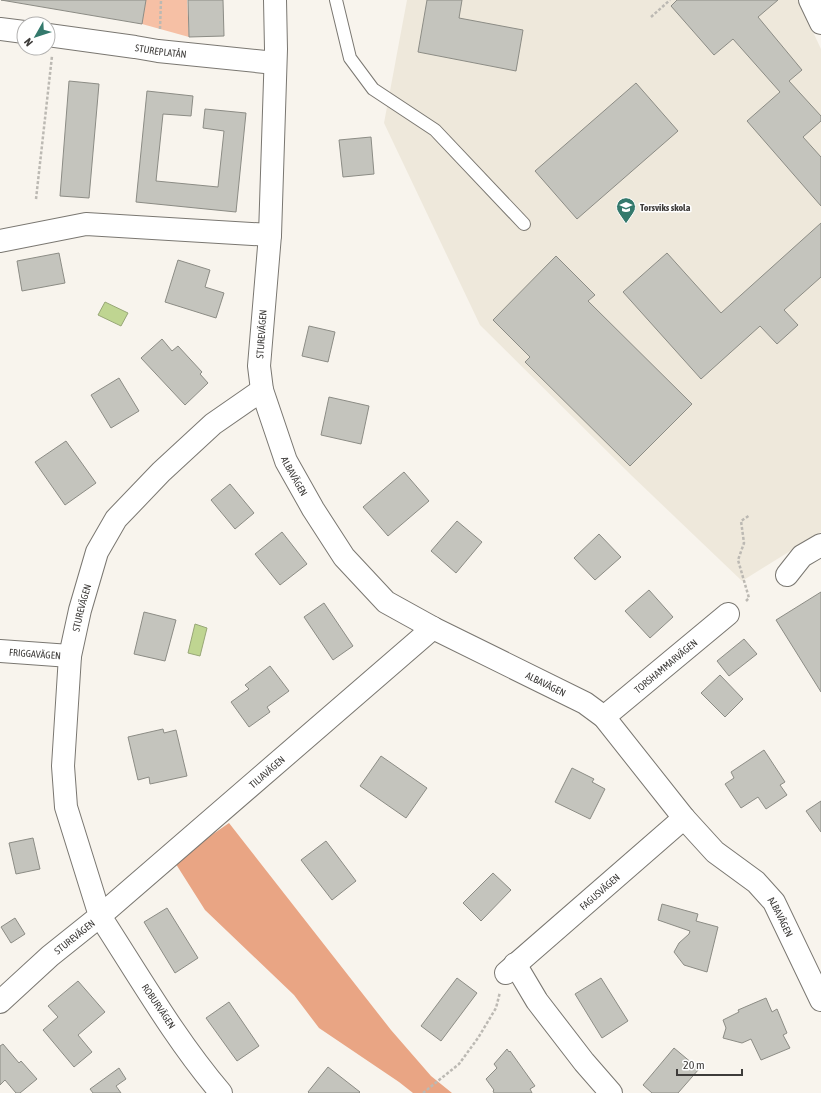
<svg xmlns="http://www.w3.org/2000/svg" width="821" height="1093" font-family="'Asap Condensed',sans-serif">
<rect width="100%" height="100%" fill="#f8f4ed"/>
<!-- built -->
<path fill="#eee8db" d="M407,0H798L821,49V532L742,581L631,475L480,325L384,123Z"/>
<!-- green -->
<path fill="#f6c0a5" d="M146,0H187L189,37L142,24Z"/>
<!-- forest -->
<path fill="#e9a584" d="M229,823L391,1030L431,1076L452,1093H413L399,1082L319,1028L294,995L205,910L174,861Z"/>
<!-- water -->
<path fill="#bfd591" stroke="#98a777" d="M105,302L128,313L121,326L98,315Z
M195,624L207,628L200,656L188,653Z"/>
<!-- building -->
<path fill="#c4c4bd" stroke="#8c8c85" d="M1,0H146L142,24Z
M188,0H223L224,36L189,37Z
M427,0H462L459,18L523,30L516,71L418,52Z
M677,0H778L758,17L802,70L789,81L821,116V121L803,137L821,157V206L747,121L780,92L733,39L714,55L671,6Z
M69,81L99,84L89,198L60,196Z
M636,83L678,131L577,219L535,171Z
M147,91L193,96L191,116L163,114L156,181L218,187L224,131L203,128L205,109L246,113L236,212L136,202Z
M371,137L374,174L343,177L339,140Z
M821,223V277L784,310L798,325L777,344L760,326L701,379L623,292L667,253L721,313Z
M59,253L65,283L22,291L17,261Z
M556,256L595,295L588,301L692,404L630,466L525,362L530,357L493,320Z
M178,260L210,270L205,287L224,293L216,318L165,302Z
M309,326L335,332L328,362L302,356Z
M162,339L172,351L178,346L202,372L200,374L208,383L185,405L141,358Z
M119,378L139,411L111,428L91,395Z
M329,397L369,406L361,444L321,435Z
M66,441L96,483L65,505L35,462Z
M404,472L429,501L388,536L363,507Z
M230,484L254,513L235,529L211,500Z
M457,521L482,542L456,573L431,551Z
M282,532L307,564L280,585L255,554Z
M599,534L621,557L595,580L574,558Z
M649,590L673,617L650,638L625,611Z
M821,592V692L776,620Z
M324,603L353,646L333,660L304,617Z
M144,612L176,620L165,661L134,654Z
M744,639L757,654L729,676L717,661Z
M270,666L289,691L267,707L270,712L249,727L231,702L249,689L245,685Z
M720,675L743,699L725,717L701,693Z
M163,729L164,733L176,730L187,776L150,784L149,777L138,780L128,737Z
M764,750L785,782L780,785L787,795L766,809L758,797L741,808L725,784L734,778L731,772Z
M381,756L427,788L406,818L360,786Z
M572,768L594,779L592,782L605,789L590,819L555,802Z
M821,801V832L806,811Z
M33,838L40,869L16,874L9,843Z
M326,841L356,881L332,900L301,860Z
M493,873L511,890L481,921L463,903Z
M662,904L698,914L696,921L718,927L707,972L684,965L674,952L679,943L689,934L690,931L658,920Z
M167,908L198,958L175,973L144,922Z
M15,918L25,934L11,943L1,927Z
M457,978L477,993L441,1041L421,1026Z
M601,978L628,1021L602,1038L575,994Z
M78,981L105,1012L78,1035L92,1052L74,1067L43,1030L58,1017L48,1006Z
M766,998L772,1012L777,1009L787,1033L783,1035L790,1048L761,1060L751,1039L742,1043L723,1038L726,1028L723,1020L739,1012L738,1010Z
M229,1002L259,1046L237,1061L206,1018Z
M3,1044L19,1063L21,1061L37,1079L20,1093H16L5,1080L0,1085V1046Z
M674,1048L699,1069L678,1093H652L643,1085Z
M507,1049L509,1052L510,1051L535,1086L530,1089L532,1093H494L493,1091L494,1090L486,1079L497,1068L494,1064Z
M328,1067L360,1092L359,1093H309L308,1092Z
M119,1068L126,1079L116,1086L121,1093H93L90,1089Z"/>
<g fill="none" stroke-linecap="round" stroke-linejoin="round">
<defs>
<path id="lane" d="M336,0L350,58L373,89L435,130L524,224"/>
<g id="street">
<path id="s1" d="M275,0L276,49L270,235L259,366L262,390L286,461L313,509L344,557L386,602L433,628L585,703L604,717L684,818L715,852L756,882L774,902L821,1000"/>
<path d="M810,0L821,23"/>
<path d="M0,29L24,32"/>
<path id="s2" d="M48,35L135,47L158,51L275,63"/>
<path d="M0,241L86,224L270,235"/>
<path d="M787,575L802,556L821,545"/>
<path id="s3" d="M0,651L70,656"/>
<path id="s4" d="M604,717L728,614"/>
<path d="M515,964L537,1001L584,1062L611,1093"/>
<path id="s5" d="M506,973L684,818"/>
<path id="s6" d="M0,1002L50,956L100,916L66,807L63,766L70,656L80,610L97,552L116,519L161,472L213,424L262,390"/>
<path id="s7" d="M221,1093C175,1039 139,976 100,916L433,628"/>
</g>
</defs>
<!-- lane casing -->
<use href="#lane" stroke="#7a7771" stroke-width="14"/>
<!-- street casing -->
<use href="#street" stroke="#7a7771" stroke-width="24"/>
<!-- path -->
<path stroke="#bcb9b3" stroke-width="2.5" stroke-dasharray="3 2" stroke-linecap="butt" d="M651,17L670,0
M160,29L161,0
M36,199L52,56
M746,601L749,598L738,560L744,543L741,521L750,515
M423,1093L459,1064L478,1038L496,1008L500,992"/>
<!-- lane -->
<use href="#lane" stroke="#fff" stroke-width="12"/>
<!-- street -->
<use href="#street" stroke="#fff" stroke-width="22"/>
</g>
<!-- icons -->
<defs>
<symbol id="school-pin" viewBox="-11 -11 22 30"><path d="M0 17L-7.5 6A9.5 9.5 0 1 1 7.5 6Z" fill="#34796c" stroke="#fff"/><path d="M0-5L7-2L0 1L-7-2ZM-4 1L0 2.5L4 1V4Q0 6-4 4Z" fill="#fff"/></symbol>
</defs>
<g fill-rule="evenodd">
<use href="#school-pin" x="615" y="196" width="22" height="30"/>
</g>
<g text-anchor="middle" stroke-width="3" stroke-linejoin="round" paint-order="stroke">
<!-- street labels -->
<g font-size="10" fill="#3e3c3a" stroke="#fff">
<text dy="4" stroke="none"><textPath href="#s2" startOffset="114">STUREPLATÅN</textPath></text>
<text transform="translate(261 334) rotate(-86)" y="4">STUREVÄGEN</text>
<text dy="4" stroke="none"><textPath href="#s1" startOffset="483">ALBAVÄGEN</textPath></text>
<text dy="4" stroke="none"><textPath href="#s6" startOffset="447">STUREVÄGEN</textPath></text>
<text dy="4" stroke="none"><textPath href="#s3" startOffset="35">FRIGGAVÄGEN</textPath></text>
<text dy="4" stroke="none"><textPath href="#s4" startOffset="80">TORSHAMMARVÄGEN</textPath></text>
<text dy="4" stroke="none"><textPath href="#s1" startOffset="819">ALBAVÄGEN</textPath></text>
<text dy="4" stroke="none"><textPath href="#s7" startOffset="435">TILIAVÄGEN</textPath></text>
<text dy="4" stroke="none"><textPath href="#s5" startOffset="124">FAGUSVÄGEN</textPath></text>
<text dy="4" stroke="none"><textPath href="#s1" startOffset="1155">ALBAVÄGEN</textPath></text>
<text dy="4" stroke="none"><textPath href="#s6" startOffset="99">STUREVÄGEN</textPath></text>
<text transform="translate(159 1006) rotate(56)" y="4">ROBURVÄGEN</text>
</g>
<!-- poi labels -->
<g font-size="10" font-weight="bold" fill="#3e3c3a" stroke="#fff" text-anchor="start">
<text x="640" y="211">Torsviks skola</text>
</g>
</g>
<!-- north arrow -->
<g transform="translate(36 36) rotate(231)"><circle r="19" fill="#ffffff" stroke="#b2b1b0"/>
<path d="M0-3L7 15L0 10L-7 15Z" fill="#34796c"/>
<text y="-6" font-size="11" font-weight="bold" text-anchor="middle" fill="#3e3c3a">N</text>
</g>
<!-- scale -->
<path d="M677 1069v6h65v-6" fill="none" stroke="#3e3c3a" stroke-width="2"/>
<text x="683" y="1069" font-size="12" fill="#3e3c3a" stroke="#ffffff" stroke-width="3" paint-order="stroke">20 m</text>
</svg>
